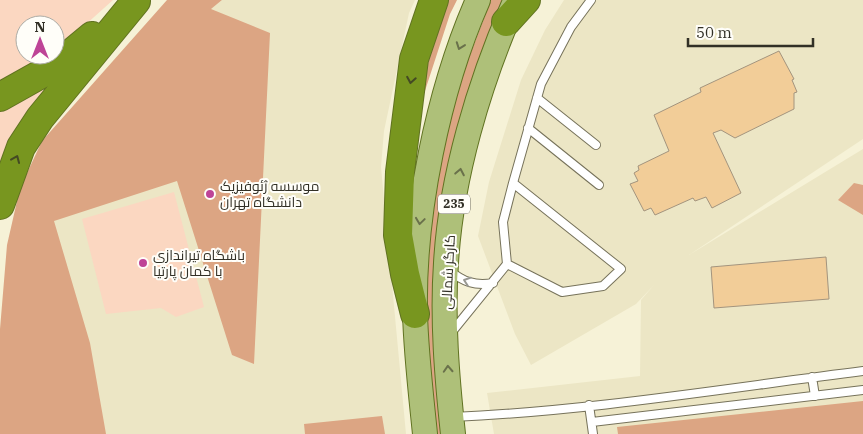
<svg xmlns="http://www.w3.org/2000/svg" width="863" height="434" font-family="'IBM Plex Serif',Cairo,serif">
<rect width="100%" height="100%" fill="#f6f2d7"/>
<!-- built -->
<path fill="#ece6c5" d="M222,0H415L409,13L384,131L381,167L406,434H8L19,247L103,95Z
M564,0H863V139L689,255L863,149V434H494L487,393L640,376L641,300L654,285L636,304L531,365L515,334L478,236L489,182L521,80L545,30Z"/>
<!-- green -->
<path fill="#fbd7c1" d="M0,0H113L55,52V25H25V55H51L0,82Z
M84,60L0,181V111L41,89Z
M174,192L204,307L176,317L161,308L106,314L82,219Z"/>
<!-- forest -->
<path fill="#dca583" d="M167,0H222L211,9L270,33L254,364L232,355L177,181L54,221L90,343L106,434H0V329L7,245L20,188L42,141Z
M442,0H457L450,14L422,100H414Z
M491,0H504L489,32L465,106L447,434H435L424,293L429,230L441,158L458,86Z
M854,183L863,185V215L838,200Z
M863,401V434H618L617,427Z
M382,416L385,434H305L304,424Z"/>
<!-- building -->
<path fill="#f2cd98" stroke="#a3947e" d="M779,51L794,79L792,80L797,92L794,93V109L735,138L721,130L713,133L741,193L712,208L706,197L695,201L693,198L655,215L651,208L644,211L630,184L638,181L634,173L639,170L638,166L669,151L654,115L701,92L700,88Z
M826,257L829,299L714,308L711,267Z"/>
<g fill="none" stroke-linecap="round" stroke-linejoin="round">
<defs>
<path id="lane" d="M537,98L596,145
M528,128L599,185
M513,183L541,84L571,27L591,0
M449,270C463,282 475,286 493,283
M451,333L507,264L562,292L603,286L621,269L513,183L503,222L507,264
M812,377L815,396
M589,405L593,434
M453,417C590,411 727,388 863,371
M592,422L863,390"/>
<path id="primary" d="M425,434C421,394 416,353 415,313C413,214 438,91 478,0
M453,434C447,378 442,319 446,263C451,177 479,84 513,6"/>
<path id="highway" d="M506,22L526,0
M0,97L57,65L92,36
M0,205L21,147L40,118L136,1
M415,314L405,274L398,235L400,172L414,59L434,0"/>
</defs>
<!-- lane casing -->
<use href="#lane" stroke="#76725a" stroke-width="10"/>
<!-- primary casing -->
<use href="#primary" stroke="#607221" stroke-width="26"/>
<!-- highway casing -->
<use href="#highway" stroke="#607221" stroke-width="30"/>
<!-- lane -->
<use href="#lane" stroke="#fff" stroke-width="8"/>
<!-- primary -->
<use href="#primary" stroke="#aec079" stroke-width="24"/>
<!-- highway -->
<use href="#highway" stroke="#78961f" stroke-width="28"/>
</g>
<!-- one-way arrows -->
<defs><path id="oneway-chevron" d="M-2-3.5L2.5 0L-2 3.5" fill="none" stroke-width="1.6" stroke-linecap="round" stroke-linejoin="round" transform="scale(1.25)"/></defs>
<g stroke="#6a714b">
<use href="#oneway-chevron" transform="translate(460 46) rotate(110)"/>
<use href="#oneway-chevron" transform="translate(460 172) rotate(-79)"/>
<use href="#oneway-chevron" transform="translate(420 221) rotate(98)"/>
<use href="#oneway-chevron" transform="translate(448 369) rotate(-93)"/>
</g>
<g stroke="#444a24">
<use href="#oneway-chevron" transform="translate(411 80) rotate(100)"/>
<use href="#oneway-chevron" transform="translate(16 159) rotate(-67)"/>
</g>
<use stroke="#989892" href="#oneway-chevron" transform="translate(467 281) rotate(-161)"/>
<!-- markers -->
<g fill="#be4497" stroke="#fffef9" stroke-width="2">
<circle cx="210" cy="194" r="5"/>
<circle cx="143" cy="263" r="5"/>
</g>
<g text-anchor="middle" stroke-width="4" stroke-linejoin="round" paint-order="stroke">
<!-- shield labels -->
<rect fill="#fffef9" stroke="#706e65" stroke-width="1" x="438" y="194.5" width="32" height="19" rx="4"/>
<g font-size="12" font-weight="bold" fill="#323026">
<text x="454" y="208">235</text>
</g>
<!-- poi labels -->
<g font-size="14" fill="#323026" stroke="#fffef9" text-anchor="start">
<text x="220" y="191">موسسه ژئوفیزیک<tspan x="220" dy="16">دانشگاه تهران</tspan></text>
<text x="153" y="260">باشگاه تیراندازی<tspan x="153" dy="16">با کمان پارتیا</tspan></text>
</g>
<!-- street labels -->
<g font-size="14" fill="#323026" stroke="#fffef9">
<text transform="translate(448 272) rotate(-87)" y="5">کارگر شمالی</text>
</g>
</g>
<!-- north arrow -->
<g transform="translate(40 40)"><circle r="24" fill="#fffef9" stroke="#adaca5"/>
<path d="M0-4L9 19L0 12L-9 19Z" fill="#be4497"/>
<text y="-8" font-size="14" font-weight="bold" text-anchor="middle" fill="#323026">N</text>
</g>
<!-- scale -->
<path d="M688 38v8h125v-8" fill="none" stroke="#323026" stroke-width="2.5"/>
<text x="696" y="38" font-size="15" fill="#323026" stroke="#fffef9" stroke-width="4" paint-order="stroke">50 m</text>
</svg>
